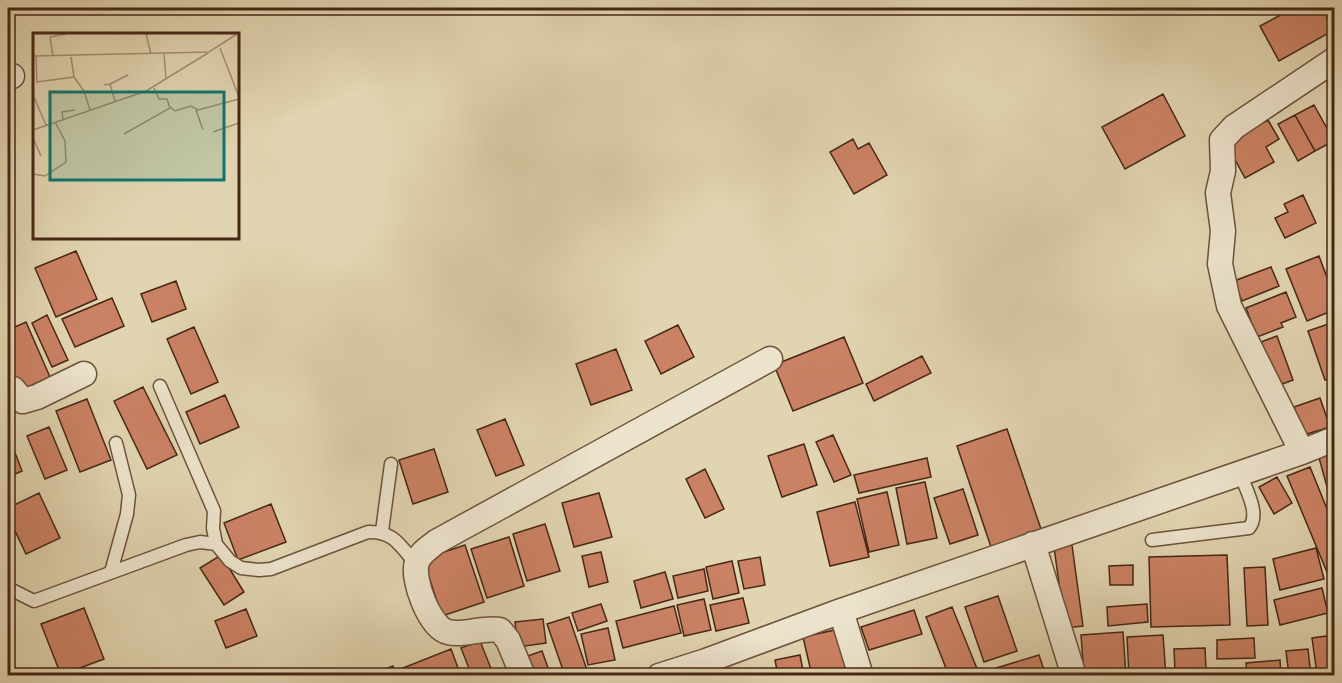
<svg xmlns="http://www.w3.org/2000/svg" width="1342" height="683" font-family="'IM FELL DW Pica',serif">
<rect width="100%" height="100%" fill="#e1d4b0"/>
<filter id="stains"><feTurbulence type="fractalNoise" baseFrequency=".00333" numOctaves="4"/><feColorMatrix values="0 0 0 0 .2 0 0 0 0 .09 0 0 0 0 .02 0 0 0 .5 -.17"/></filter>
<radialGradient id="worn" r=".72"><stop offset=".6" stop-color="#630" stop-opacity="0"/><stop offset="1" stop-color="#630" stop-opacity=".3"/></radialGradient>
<!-- building -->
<path fill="#cb8264" stroke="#472716" stroke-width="1.5" d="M1294,8H1322L1334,30L1279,61L1260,26Z
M1163,94L1185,136L1125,169L1102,127Z
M1314,105L1334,141L1315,151L1295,115Z
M1295,115L1315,151L1298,161L1278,124Z
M1268,120L1279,139L1266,147L1274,162L1245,178L1226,143Z
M853,139L858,149L869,143L887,175L854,194L830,152Z
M1303,195L1316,223L1285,238L1275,218L1288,212L1284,204Z
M76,251L97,299L56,317L35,268Z
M1319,256L1334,296V310L1307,321L1286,269Z
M1271,267L1279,286L1242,301L1234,281Z
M176,281L186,309L152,322L141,294Z
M1286,292L1296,317L1281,323L1283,327L1257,337L1246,308Z
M112,298L124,326L75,347L62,319Z
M47,315L68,360L52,367L32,323Z
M26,322L50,377L19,391L8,365V330Z
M1334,322V377L1325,380L1308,331Z
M678,325L694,357L661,374L645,341Z
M194,327L218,382L191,394L167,339Z
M1277,336L1293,380L1277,386L1261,342Z
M844,337L863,383L793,411L774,365Z
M616,349L632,390L591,405L576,364Z
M922,356L931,373L874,401L866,384Z
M143,387L177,455L147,469L114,401Z
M225,395L239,427L200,444L186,412Z
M1320,398L1330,427L1304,435L1294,407Z
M87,399L111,460L80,472L56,411Z
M505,419L524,465L496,476L477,430Z
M49,427L67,470L45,479L27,436Z
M1007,429L1042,532L991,547L957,446Z
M8,434L22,471L8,477Z
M833,435L851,475L834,482L816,442Z
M1334,441V492L1329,494L1316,447Z
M804,444L817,485L782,497L768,456Z
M434,449L448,492L413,504L399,460Z
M927,458L931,477L859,493L854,475Z
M1310,467L1334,526V589L1287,476Z
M705,469L724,509L705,518L686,479Z
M1277,477L1292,503L1274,514L1259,487Z
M925,482L937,538L907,544L896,488Z
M963,489L978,535L950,544L934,498Z
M887,492L899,545L869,552L857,499Z
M39,493L60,538L26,554L8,516V508Z
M599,493L612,537L574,547L562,503Z
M855,502L869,557L830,566L817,512Z
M271,504L286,542L238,560L224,523Z
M545,524L560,571L527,581L513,534Z
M509,537L524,586L487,598L471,549Z
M465,545L484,602L442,616L423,559Z
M1072,545L1083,626L1065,628L1054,547Z
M1316,548L1324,579L1280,590L1273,559Z
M601,552L608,582L589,587L582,556Z
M221,555L244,592L224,605L200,568Z
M1227,555L1230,625L1151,627L1149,557Z
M760,557L765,585L744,589L738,561Z
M732,561L739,593L713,599L706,567Z
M1133,565V585H1110L1109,566Z
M1265,567L1268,625L1247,626L1244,568Z
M704,569L708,591L678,598L673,576Z
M665,572L673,599L641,608L634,581Z
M1322,588L1328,613L1280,625L1274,600Z
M998,596L1017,651L984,662L965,607Z
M743,598L749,623L716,631L710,605Z
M704,599L711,630L684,636L677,605Z
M601,604L607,621L578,631L572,613Z
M1147,604L1148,622L1108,626L1107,607Z
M674,606L681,633L623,648L616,621Z
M952,607L980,676H949L926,617Z
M84,608L104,659L61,675L41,624Z
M246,609L257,636L226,648L215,621Z
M914,610L922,634L869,650L861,627Z
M569,617L589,676H565L547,624Z
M543,619L546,643L518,647L515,622Z
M608,628L615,660L588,665L581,634Z
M839,629L851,676H812L803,637Z
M1123,632L1126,676H1084L1081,635Z
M1163,635L1166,676H1129L1127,637Z
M1334,635V671L1317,674L1312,638Z
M1254,638L1255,658L1217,659V640Z
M480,641L494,676H472L461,648Z
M1205,648L1206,670L1175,671L1174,649Z
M451,649L461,676H406L403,668Z
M1308,649L1311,676H1289L1286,651Z
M542,651L551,676H528L522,658Z
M800,655L804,676H778L775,660Z
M1039,655L1046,676H996L993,669Z
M1280,660L1281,676H1247L1246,663Z
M393,666L396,676H367Z"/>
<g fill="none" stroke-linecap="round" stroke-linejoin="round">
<defs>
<path id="service" d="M160,386L214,511L213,528L216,544
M382,531L391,464
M1152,540L1249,528C1261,514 1245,488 1240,473
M111,572L127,514L129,495L116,443
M8,588L34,601L186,545L200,542L216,544L230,561L241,568L259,570L271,569L368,532C394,531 400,546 416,564"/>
<path id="minor" d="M8,78L12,76
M8,389H13L23,401L37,397L84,374
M1302,452L1229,306L1220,264L1223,231L1218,193L1223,171L1222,140L1234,127L1334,60
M1033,544L1074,676
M841,611L861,676
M523,676L508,640L500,630C483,627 462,636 448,632C430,628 411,579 417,562C420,553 429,548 436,542L770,359
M659,676L706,661L841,611L1302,452L1334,439"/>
</defs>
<!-- service casing -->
<use href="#service" stroke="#6e523c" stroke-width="15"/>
<!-- minor casing -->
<use href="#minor" stroke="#6e523c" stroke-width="27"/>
<!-- service -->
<use href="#service" stroke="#ece3cc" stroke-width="12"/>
<!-- minor -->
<use href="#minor" stroke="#ece3cc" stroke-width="24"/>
</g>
<!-- overview -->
<g transform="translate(33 33)">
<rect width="206" height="206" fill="#e1d4b0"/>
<path fill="none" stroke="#a38f72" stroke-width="1.5" d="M113,1L118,21M187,15L206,64M131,21L133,46M0,23L176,19L204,1M3,23L4,49L41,44L38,24M20,23L17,4L33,1M41,44L51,58L57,77M77,51L95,42M71,52L77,51L82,68M0,62L13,92M137,74L142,78L158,73L165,77L206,66M163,77L170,97M30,86L29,79L42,77M0,97L113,58L175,20M180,99L206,90M91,101L137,75L134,66H126L121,55M0,105L8,123M0,141L12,143L33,129L32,108L22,89"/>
<path fill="#0f766e" fill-opacity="0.15" stroke="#0f766e" stroke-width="3" d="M17,59H191V147H17Z"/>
<rect width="206" height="206" fill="none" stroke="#472716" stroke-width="3"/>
</g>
<!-- margin -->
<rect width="1342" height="683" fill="none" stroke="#e1d4b0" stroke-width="30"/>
<rect x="9" y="9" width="1324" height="665" fill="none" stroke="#472716" stroke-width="3"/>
<rect x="15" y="15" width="1312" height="653" fill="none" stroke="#472716" stroke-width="1.5"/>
<rect width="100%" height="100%" filter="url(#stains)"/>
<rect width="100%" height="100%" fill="url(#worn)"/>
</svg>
